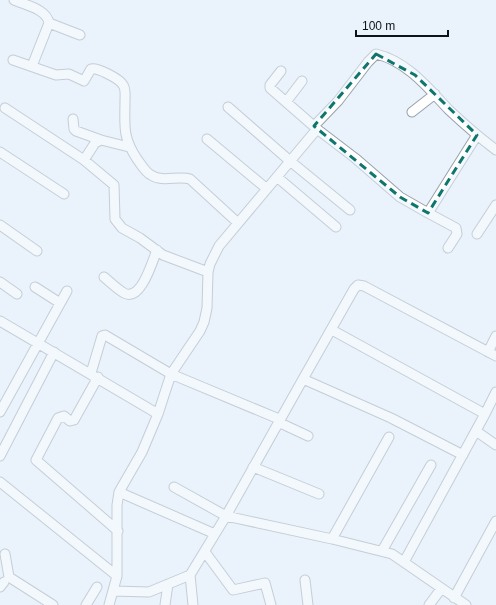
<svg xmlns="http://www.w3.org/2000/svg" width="496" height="605" font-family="Arial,sans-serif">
<rect width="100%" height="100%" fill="#eaf3fc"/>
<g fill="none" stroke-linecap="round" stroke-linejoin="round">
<defs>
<path id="minor" d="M14,0C25,5 47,9 49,23L80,35
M13,60L56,75L69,74L84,81L91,69C97,67 120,79 123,85C126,89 125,96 125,100C125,126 122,136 137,159C141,164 145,172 151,175C163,183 178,175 190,179L238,223
M32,66L49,23
M281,71L270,85V88L317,129
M286,102L302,81
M228,107L290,161L350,210
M5,108L84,160L95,143L101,140L129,147
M412,112L435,94
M73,119L74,129L76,131L101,140
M314,126L338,101L368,62L376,54C407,61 429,89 449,110C464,124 480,138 496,150
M207,139L267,189
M0,152L64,194
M84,160L114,185L115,219L122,228L140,238L163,255L208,272
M277,177L336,227
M428,213L456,228L457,234L448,248
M0,225L37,251
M477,234L496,205
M104,277C110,282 117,289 124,293C141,302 152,262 157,250
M0,282L17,294
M35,287L60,303
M0,321L158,414
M332,330L485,414L404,562
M488,352L496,336
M91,373L102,336L105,335L171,374L279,419
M98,377L74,420L70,421L64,416L58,418L36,460L118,531
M303,379L354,289L358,285L364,286L496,356
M0,412L67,291
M485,414L496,392
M278,422L308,436
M476,431L496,445
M0,456L54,352
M253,467L319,494
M0,482L117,576
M174,487L226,516L332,539L389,437
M119,492L215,534
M332,539L392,554L466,605
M382,551L431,465
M205,552L233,590L265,583L271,605
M5,554L9,577L53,605
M190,575L193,605
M305,580L308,605
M0,587L4,582
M113,591L149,592L190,575L226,516L303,379L391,418L463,455
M454,598L496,521
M86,605L97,587
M109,605L117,576V505L119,492L142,452L158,414L171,374L200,331L204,322L207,308L208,272L210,264L219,246L317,129L355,158L400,197L428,213L477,135
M165,605L168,584
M429,605L441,589"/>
</defs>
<!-- minor casing -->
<use href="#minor" stroke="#99a1aa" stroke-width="11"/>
<!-- minor -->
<use href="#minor" stroke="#fff" stroke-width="9"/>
</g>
<!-- marked area -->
<path d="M0 0H496V605H0ZM376,54L415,75L477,135L428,213L400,197L314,126Z" fill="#eaf3fc" fill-opacity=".55" fill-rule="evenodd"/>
<path fill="none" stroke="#0f766e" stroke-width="3" stroke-dasharray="8 5" stroke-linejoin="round" d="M376,54L415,75L477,135L428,213L400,197L314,126Z"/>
<!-- scale -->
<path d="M356 30v6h92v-6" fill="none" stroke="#101316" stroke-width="2"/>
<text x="362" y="30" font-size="12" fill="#101316" stroke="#eaf3fc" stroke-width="3" paint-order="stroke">100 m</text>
</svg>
